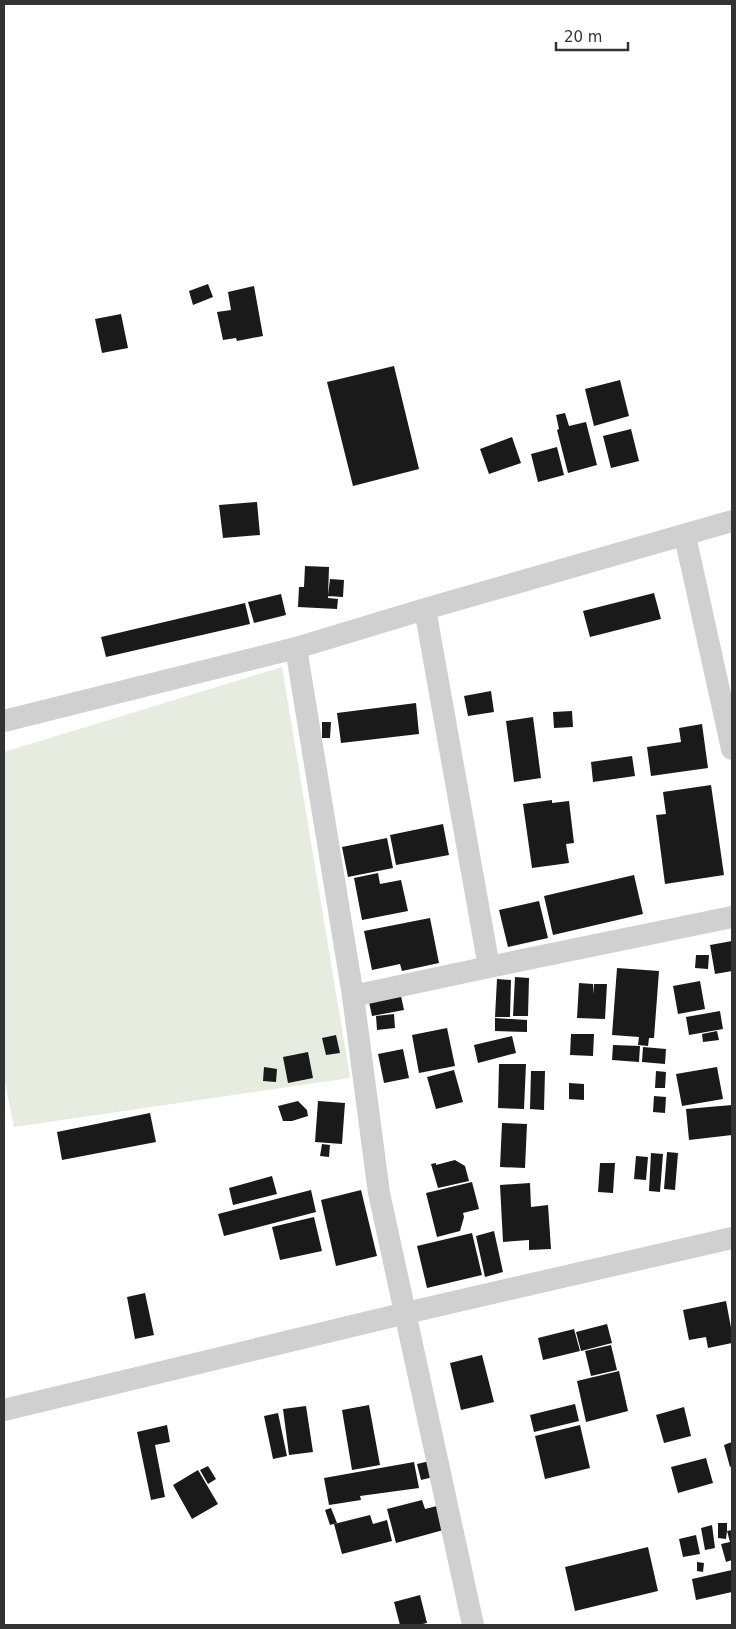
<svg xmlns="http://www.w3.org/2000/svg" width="736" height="1629" font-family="'DejaVu Sans',sans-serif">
<rect width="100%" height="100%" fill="#fff"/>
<!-- green -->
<path fill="#e6ecdf" d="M282,667L350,1078L14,1127L4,1077V752Z"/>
<!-- building -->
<path fill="#1a1a1a" d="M208,284L213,297L193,305L189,291Z
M254,286L263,336L237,341L236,338L223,340L217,312L231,310L228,292Z
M121,314L128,348L102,353L95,319Z
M394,366L419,469L353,486L327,382Z
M620,380L629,416L594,426L585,389Z
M565,413L569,426L586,422L597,465L568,473L557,430L559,429L556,415Z
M631,429L639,461L611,468L603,436Z
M512,437L521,463L489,474L480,449Z
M557,447L564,475L538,482L531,454Z
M257,502L260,535L223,538L219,505Z
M305,566L329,567L328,598L338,599L337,609L298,607L299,587H304Z
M330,579L344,580L343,597L328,596Z
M654,593L661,619L590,637L583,611Z
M281,594L286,615L254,623L248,602Z
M245,603L250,624L106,657L101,637Z
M491,691L494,712L468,716L464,696Z
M416,703L419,734L341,743L337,713Z
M572,711L573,727L554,728L553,712Z
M533,717L541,778L514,782L506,721Z
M322,722H331L330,738H322Z
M702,724L708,768L651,776L647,747L681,742L679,728Z
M632,756L635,776L593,782L591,762Z
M711,785L724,875L665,884L656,815L666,814L663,792Z
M552,800V803L569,801L574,843L566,844L569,863L532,868L523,804Z
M443,824L449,855L396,865L390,835Z
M387,838L393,868L348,877L342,847Z
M378,873L380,884L401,880L408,911L362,920L354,878Z
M634,875L643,914L553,935L544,896Z
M539,901L548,938L508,947L499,910Z
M430,918L439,963L402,971L400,964L372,970L364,931Z
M732,941V971L715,974L710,945Z
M696,955H709L708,969L695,968Z
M617,968L659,971L654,1038H649L648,1046L638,1045L639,1037L612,1035Z
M515,977L529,978L528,1016H513Z
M497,979L511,980L510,1017H495Z
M700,981L705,1009L678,1014L673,986Z
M579,983L593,984V994L594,984H607L605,1019L577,1018Z
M401,996L404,1010L372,1016L369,1002Z
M720,1011L723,1029L689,1035L686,1017Z
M394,1014L395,1028L377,1030L376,1016Z
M495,1018L527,1020V1032L495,1031Z
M447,1028L455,1066L419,1073L412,1035Z
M717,1031L719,1040L703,1042L702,1034Z
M571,1034H594L593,1056L570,1055Z
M336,1035L340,1053L326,1055L322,1038Z
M512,1036L516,1053L478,1063L474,1045Z
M613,1045L640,1046L639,1062L612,1060Z
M643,1047L666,1049L665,1064L642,1062Z
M403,1049L409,1078L384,1083L378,1054Z
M308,1052L313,1078L288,1083L283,1057Z
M499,1064H526L524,1109L498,1108Z
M264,1067L277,1069L276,1082L263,1081Z
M717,1067L723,1099L682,1106L676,1074Z
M454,1070L463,1102L436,1109L427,1077Z
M531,1071H545L544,1110L530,1109Z
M656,1071L666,1072L665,1088H655Z
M569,1083L584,1084V1100L569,1099Z
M654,1096L666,1097L665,1113L653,1112Z
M298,1101L307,1110L308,1116L292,1121H283L278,1106Z
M318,1101L345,1103L342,1144L315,1142Z
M732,1105V1135L689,1140L686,1109Z
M150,1113L156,1142L62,1160L57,1132Z
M502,1123L527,1124L525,1168L500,1167Z
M322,1144L330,1145L329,1157L320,1156Z
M667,1152L678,1153L675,1190L664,1189Z
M651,1153L663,1154L660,1192L649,1191Z
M636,1156L648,1157L646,1180L634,1179Z
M455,1160L465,1166L469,1181L438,1188L431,1164L436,1163V1165Z
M600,1163H615L613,1193L598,1192Z
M272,1176L277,1194L233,1205L229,1188Z
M472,1182L479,1209L463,1213L464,1217L460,1231L437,1237L426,1193Z
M530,1183L531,1207L548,1205L551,1249L529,1250V1240L503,1242L500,1185Z
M311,1190L316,1212L224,1236L218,1214Z
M361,1190L377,1256L336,1266L321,1200Z
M314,1217L322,1251L280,1260L272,1227Z
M494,1231L503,1272L485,1277L476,1236Z
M472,1233L482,1275L427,1288L417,1246Z
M145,1293L154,1335L135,1339L127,1297Z
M726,1301L732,1333V1343L708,1348L706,1337L689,1340L683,1310Z
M607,1324L612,1343L581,1351L576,1332Z
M574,1329L580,1351L543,1360L538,1338Z
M611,1345L617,1370L591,1376L585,1351Z
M482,1355L494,1402L461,1410L450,1363Z
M619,1371L628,1411L586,1422L577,1381Z
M575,1404L579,1421L534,1432L530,1415Z
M369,1405L380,1465L352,1470L342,1410Z
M306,1406L313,1452L289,1455L283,1409Z
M684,1407L691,1436L664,1443L656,1415Z
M278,1413L287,1456L273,1459L264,1416Z
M167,1425L170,1442L155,1445L165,1497L151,1500L137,1432Z
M580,1425L590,1468L545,1479L535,1436Z
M732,1442V1466L730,1467L724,1445Z
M706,1458L713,1483L678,1493L671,1467Z
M434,1460L437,1476L421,1480L417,1464Z
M414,1462L419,1488L360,1496L361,1500L329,1505L324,1478Z
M208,1466L216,1479L208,1484L200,1470Z
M198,1470L218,1504L192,1519L173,1485Z
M422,1500L425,1509L441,1505L447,1529L396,1543L387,1509Z
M331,1508L337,1523L330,1525L325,1510Z
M370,1515L373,1524L387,1520L392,1541L342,1554L334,1524Z
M718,1523H727V1531L732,1530V1560L726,1562L721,1544L730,1542L727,1531L726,1539L718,1538Z
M712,1525L715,1548L705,1550L701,1528Z
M696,1535L700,1554L683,1557L679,1539Z
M648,1547L658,1591L575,1611L565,1567Z
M697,1562L704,1563L703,1572L697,1571Z
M732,1570V1592L696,1600L692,1579Z
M420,1595L427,1623L418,1625H400L394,1602Z"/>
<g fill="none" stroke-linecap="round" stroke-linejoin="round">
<!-- minor -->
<path stroke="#d0d0d0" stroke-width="22" d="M685,536L732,749
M296,648L353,996L379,1193L473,1625
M4,721L296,648L425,609L732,521
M489,967L732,917
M353,996L489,967L425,609
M4,1410L406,1313L732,1238"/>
</g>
<!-- border -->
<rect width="736" height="1629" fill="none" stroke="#333333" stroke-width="10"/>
<!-- scale -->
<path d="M556 42v8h72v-8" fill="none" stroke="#333333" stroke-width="2.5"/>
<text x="564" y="42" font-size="15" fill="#333333" stroke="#ffffff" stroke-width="4" paint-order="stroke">20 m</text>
</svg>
